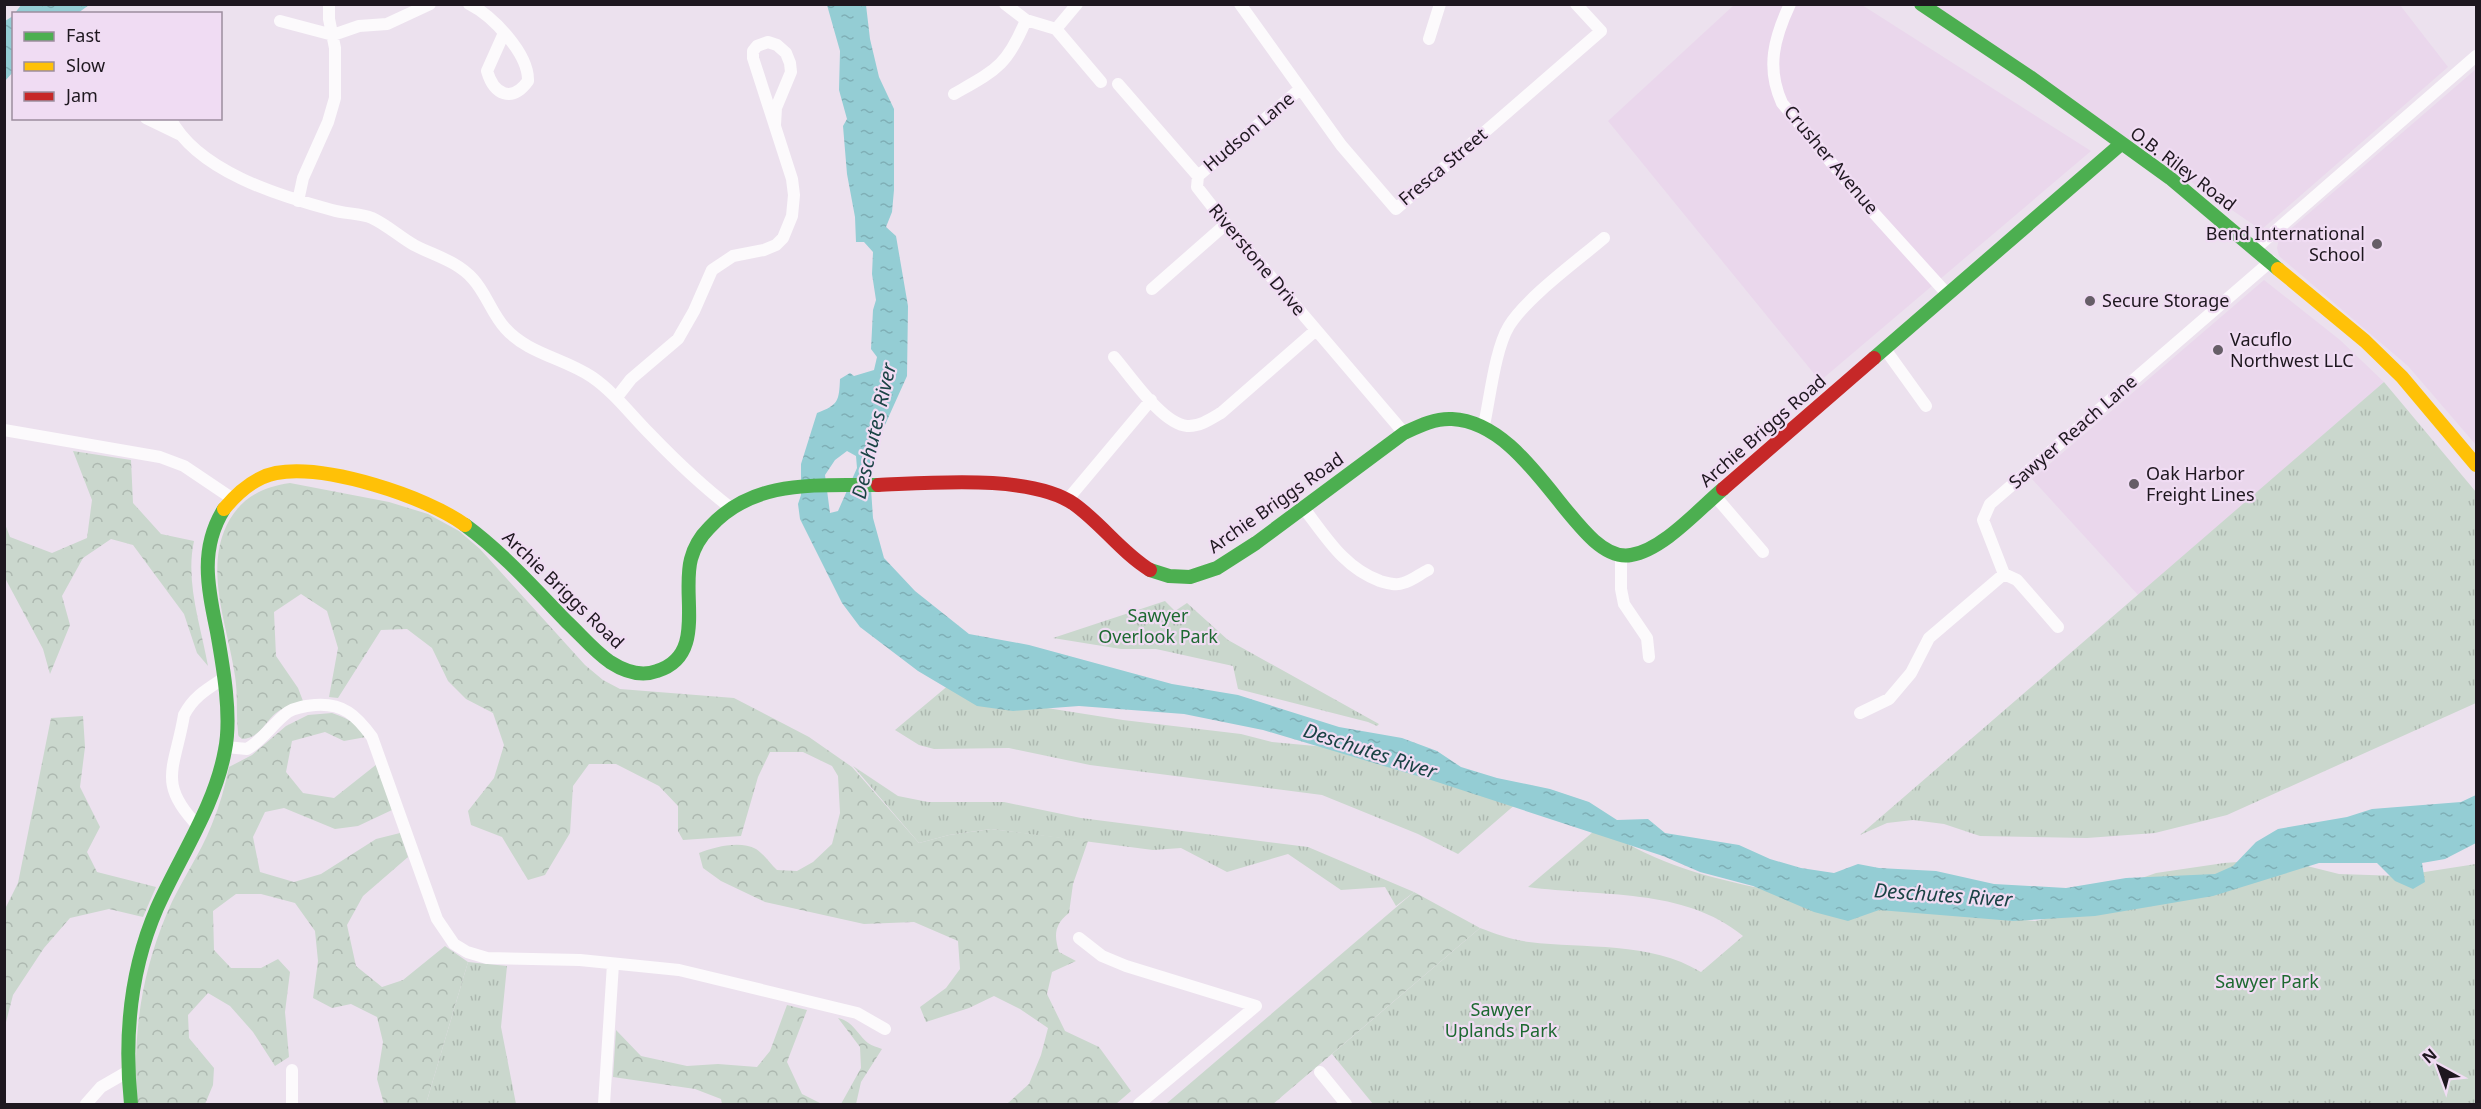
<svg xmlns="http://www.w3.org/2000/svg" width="2481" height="1109" font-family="'Noto Sans',sans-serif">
<defs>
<pattern id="forest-crowns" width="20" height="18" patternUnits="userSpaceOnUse" patternTransform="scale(1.5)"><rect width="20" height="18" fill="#cad7cd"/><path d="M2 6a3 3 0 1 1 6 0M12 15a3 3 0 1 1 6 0" fill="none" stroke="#adb8b0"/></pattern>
<pattern id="park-tufts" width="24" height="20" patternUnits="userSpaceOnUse" patternTransform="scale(1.5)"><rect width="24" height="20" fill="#cad7cd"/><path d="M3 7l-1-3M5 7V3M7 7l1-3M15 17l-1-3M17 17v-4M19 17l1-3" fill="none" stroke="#adb8b0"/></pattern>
<pattern id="water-ripples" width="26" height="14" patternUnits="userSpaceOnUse" patternTransform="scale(1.5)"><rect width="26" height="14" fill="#94cdd4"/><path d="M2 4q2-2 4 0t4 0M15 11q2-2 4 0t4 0" fill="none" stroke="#7fafb6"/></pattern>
</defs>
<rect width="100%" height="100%" fill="#ece1ee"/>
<!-- built -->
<path fill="#ead7ec" d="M1734,5H1862L2091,151L1820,381L1608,121Z
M1934,5H2400L2448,67L2261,230Z
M2476,69V445L2408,366L2279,256L2277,248L2279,239Z
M2264,280L2340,340L2384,382L2139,596L2032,479Z"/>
<!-- forest -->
<path fill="url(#forest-crowns)" d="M73,451L131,460L133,503L161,534L194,541C185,582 201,626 208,666L197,653L184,614L133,545L111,539L83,558L62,596L70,625L50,674L43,649L5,578V524L10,537L52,553L87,538L92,500Z
M290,483L389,502L428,514L459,531L480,549L585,665L603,680L620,689L734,698L809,737L852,767L919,843L949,835L991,829L1088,841L1073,884L1069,913C1054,925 1054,935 1059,952L1076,961L1052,972L1047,994L1065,1031L1099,1047L1131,1091L1116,1104H1007L1029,1084L1041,1055L1048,1028L1020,1009L994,996L969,1008L926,1022L920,1007L946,988L960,969L958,941L914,922L864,924L765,902L721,881L703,868L699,853C714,847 740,840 756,849C764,854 770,864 777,870L797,871L813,862L832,844L840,813L838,776L832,766L803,752H770L758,777L741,836L683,840L678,831V806L659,786L616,764H589L573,786L570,833L545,875L528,880L502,837L471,825L468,811L494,778L504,745L493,713L466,699L448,681L432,648L407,629L381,630L338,698L329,697L338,648L327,611L301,594L274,612L276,656L298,688L303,701C294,703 284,707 276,713C264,723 260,738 242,739C239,736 238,737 238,732C236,713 238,695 235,676C228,626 202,567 230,519C244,496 264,487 290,483Z
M332,713C347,718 358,724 366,737L344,741L325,732L292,741L286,772L303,793L334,798L377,764L392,810L358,826L335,829L284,808L265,812L253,837L260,872L294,882L321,874L376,839L400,833L408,857L363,896L347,925L356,966L382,987L403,980L445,946L468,962L426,1104H384L377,1079L383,1042L377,1017L351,1004L332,1008L313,998L318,961L315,931L295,903L261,894H236L213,911L214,950L231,968H261L278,959L290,972L285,1012L289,1057L275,1066L253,1032L230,1006L208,993L188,1015L189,1038L214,1068L213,1085L205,1104H137C133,1035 140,978 167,913C180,882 200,855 212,824C220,805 225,786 229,767L252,755L286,726L308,715Z
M83,716L85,747L80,787L100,827L87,852L97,872L156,887L143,917L109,909L70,918L44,948L13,995L5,1026V909L18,883L51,718Z
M1414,892L1480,928L1273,1104H1166Z
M787,1005L807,1010L787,1062L802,1094L822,1104H722L721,1099L695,1089L613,1077L616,1030L641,1056L687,1066L718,1064L757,1067L770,1051Z
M838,1018C854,1022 857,1034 868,1043C872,1046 878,1047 882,1049L861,1082L856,1104H841L861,1068L860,1047Z"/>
<!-- park -->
<path fill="url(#park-tufts)" d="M2384,382L2476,492V703L2227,815L2155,833L2087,838L1980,836L1944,824L1913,820L1887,823L1860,835Z
M1165,601L1175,611L1187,603L1228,640L1379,724L1377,726L1368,722L1238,689L1233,666L1156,649H1121L1053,638Z
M962,674L1012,700L1047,708L1123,720L1241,734L1272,742L1326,747L1517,803L1458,854L1418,834L1322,795L1090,765L1009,748L934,749L919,745L895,730Z
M853,766L898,796L928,802H1004L1081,818L1308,847L1414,892L1396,906L1385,887L1341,890L1288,854L1227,872L1181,848L1153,850L991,829L949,835L919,843Z
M1600,826C1646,860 1699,875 1754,887L2035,921L2068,914L2105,891L2156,873L2224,863L2279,859L2339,874L2399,876L2476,864V1104H1373L1332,1054L1480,928C1496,934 1512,940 1529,942C1585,949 1650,941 1701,972L1743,936C1684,887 1599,897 1528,887Z
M468,962L507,966L501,1027L516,1104H426Z"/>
<!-- water -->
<path fill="url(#water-ripples)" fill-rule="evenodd" d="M21,5V4L89,5L78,13H15Z
M827,5H866L870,39L879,77L894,109V190L892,212L886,227L896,236L908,306L907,376L880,436L870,474L873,518L884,558L915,591L969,634L1029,645L1172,684L1238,695L1339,727L1402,738L1437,751L1461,767L1497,778L1550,789L1589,802L1617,820L1648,819L1665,833L1739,845L1770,859L1801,868L1834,873L1858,864L1879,868L1936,871L1994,884L2066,888L2126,878L2215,874L2233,866L2256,842L2278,829L2347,817L2372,809L2461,802L2476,795V843L2445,859L2422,863L2425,882L2413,889L2395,881L2377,863H2319L2213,896L2095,916L2013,921L1879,910L1848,921L1814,912L1753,886L1700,872L1663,856L1431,780L1263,730L1184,714L1079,706L1013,711L977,706L918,671L860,627L842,603L800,519L798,504L801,495V464L817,413C839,405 839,400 840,379L850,373L854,376L874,370L877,357L871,349L873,310L876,300L872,274L873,252L864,242H856L855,217L847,174L843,126L847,119L839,90L840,51ZM847,451L856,456L857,468L838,511L830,513L825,475L835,460Z
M13,16V72L5,81V21Z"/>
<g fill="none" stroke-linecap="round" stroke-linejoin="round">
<!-- street -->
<path stroke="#fcfafc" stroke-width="12" d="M469,4C493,16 529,54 528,81C512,103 494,95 487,71L504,33
M1005,4L1026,20L1056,29L1101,82
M1240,4L1341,145L1396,209L1601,31L1576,4
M1790,4C1774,38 1766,68 1782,103L1863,201L1948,295
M280,21L333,35L359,26L387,24L430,4
M1056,29L1077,4
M1429,39L1440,4
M1118,84L1198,176L1197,187L1226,224L1404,433
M954,94C996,70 1007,66 1026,20
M146,118L179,134
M170,118C197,171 279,196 332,210C345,214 360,213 372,218C387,225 400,237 414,245C435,256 457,261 473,279C486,293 492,314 505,328C528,354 564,358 592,377C615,393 631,415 650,434C675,460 702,486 731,508
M1198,176L1300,89
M298,201L303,178L328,122L335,98V48L329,19V4
M2256,248L2476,56
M1152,289L1226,224
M1885,349L1926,406
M1114,357C1130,375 1162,424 1187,426C1199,427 1211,419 1221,413L1316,330
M617,397L631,379L678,339L694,311L712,270L733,256L764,250L776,245L783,238L792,216L794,195L792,179L753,58V51L757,46L768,42L777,45L786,53L790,63L791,72L776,108L775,125
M1484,425C1490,398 1495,349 1509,326C1526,298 1577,261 1604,238
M4,430L160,457L184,466L233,499
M1715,496L1763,552
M1068,499L1151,400
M1303,507C1326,537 1344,568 1380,581C1387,583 1396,586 1403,583C1412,581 1420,574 1428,570
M1621,556V589L1624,604L1647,638L1649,657
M2058,627L2017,580L2004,574L1983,520L1990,504L2271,261
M1860,713L1889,699L1911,673L1929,638L2004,574
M226,747L247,749C263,740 273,723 288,712C296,707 305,706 315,705C343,703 356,715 372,737L437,919L454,944L467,952L487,958L580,960L679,970L857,1013L885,1029
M199,827C156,783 175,769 184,715C193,697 207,689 224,678
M1079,938L1102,956L1126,966L1256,1006
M292,1070V1104
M1320,1072L1346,1104
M86,1104L101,1087L127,1072
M604,1104L613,964
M1139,1104L1256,1006"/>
<!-- fast -->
<path stroke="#4caf50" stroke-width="14" d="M1921,4L2030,77L2170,178L2278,269
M1874,358L2121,144
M465,525C503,553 534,588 567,622C581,635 594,651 610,662C624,671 641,677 657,671C707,656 681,595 691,559C694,548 701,536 709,528C754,478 817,486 878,485
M1150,570L1169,576L1190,577L1217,568L1256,543L1404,433C1419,426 1435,418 1452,419C1534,423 1577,565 1631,555C1663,550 1699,509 1723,489
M131,1104C124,1037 130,970 157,908C180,856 215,806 225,750C232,716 223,666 217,632C208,588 199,549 224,509"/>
<!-- slow -->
<path stroke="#ffc107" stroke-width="14" d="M2278,269L2365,341L2402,377L2476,465
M224,509C238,492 255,477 276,473C326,464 425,496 465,525"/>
<!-- jam -->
<path stroke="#c62828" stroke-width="14" d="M878,485C931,483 1031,474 1074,504C1102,524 1121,552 1150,570
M1723,489L1874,358"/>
</g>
<!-- markers -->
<g fill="#665e67" stroke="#f0dcf3" stroke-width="2">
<circle cx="2377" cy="244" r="6"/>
<circle cx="2090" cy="301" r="6"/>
<circle cx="2218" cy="350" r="6"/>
<circle cx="2134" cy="484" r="6"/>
</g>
<g text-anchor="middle" stroke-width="4.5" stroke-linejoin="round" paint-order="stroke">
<!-- street labels -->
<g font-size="18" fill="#1e171f" stroke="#f0dcf3">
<text transform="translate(1249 132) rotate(-40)" y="6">Hudson Lane</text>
<text transform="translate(1831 160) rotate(50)" y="6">Crusher Avenue</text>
<text transform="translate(1443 167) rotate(-40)" y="6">Fresca Street</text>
<text transform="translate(2183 169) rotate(37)" y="6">O.B. Riley Road</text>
<text transform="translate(1257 260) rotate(50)" y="6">Riverstone Drive</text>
<text transform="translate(1763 431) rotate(-41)" y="6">Archie Briggs Road</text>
<text transform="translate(2073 432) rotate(-41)" y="6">Sawyer Reach Lane</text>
<text transform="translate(1276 503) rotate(-35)" y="6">Archie Briggs Road</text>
<text transform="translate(563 590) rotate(44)" y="6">Archie Briggs Road</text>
</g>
<!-- poi labels -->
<g font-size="18" fill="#1e171f" stroke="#f0dcf3" text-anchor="start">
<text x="2365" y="240" text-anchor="end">Bend International<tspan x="2365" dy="21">School</tspan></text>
<text x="2102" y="307">Secure Storage</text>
<text x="2230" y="346">Vacuflo<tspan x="2230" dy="21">Northwest LLC</tspan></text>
<text x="2146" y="480">Oak Harbor<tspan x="2146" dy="21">Freight Lines</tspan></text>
</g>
<!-- park labels -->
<g font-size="18" fill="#1d6931" stroke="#f0dcf3">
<text x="1158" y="622">Sawyer<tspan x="1158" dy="21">Overlook Park</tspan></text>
<text x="2267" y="988">Sawyer Park</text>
<text x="1501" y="1016">Sawyer<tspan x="1501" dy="21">Uplands Park</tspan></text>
</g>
<!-- water labels -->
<g font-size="20" font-style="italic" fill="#1a4345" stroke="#f0dcf3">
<text transform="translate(874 431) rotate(-77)" y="7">Deschutes River</text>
<text transform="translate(1370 751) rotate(18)" y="7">Deschutes River</text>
<text transform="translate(1943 895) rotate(4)" y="7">Deschutes River</text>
</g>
</g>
<!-- border -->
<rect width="2481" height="1109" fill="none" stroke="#1e171f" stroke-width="12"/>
<!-- legend -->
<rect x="12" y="12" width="210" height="108" fill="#f0dcf3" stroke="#9c8d9e" stroke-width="1.5"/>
<rect x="24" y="32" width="30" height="9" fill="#4caf50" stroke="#9c8d9e" stroke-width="1.5"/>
<text x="66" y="42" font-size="18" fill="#1e171f">Fast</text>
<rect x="24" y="62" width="30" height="9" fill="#ffc107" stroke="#9c8d9e" stroke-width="1.5"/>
<text x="66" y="72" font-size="18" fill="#1e171f">Slow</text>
<rect x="24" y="92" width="30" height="9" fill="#c62828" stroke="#9c8d9e" stroke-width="1.5"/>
<text x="66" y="102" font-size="18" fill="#1e171f">Jam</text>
<!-- north arrow -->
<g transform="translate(2439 1067) rotate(319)" stroke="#f0dcf3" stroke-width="4.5" paint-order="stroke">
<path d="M0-4.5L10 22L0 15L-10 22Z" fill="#1e171f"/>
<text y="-9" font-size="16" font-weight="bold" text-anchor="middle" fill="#1e171f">N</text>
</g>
</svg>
